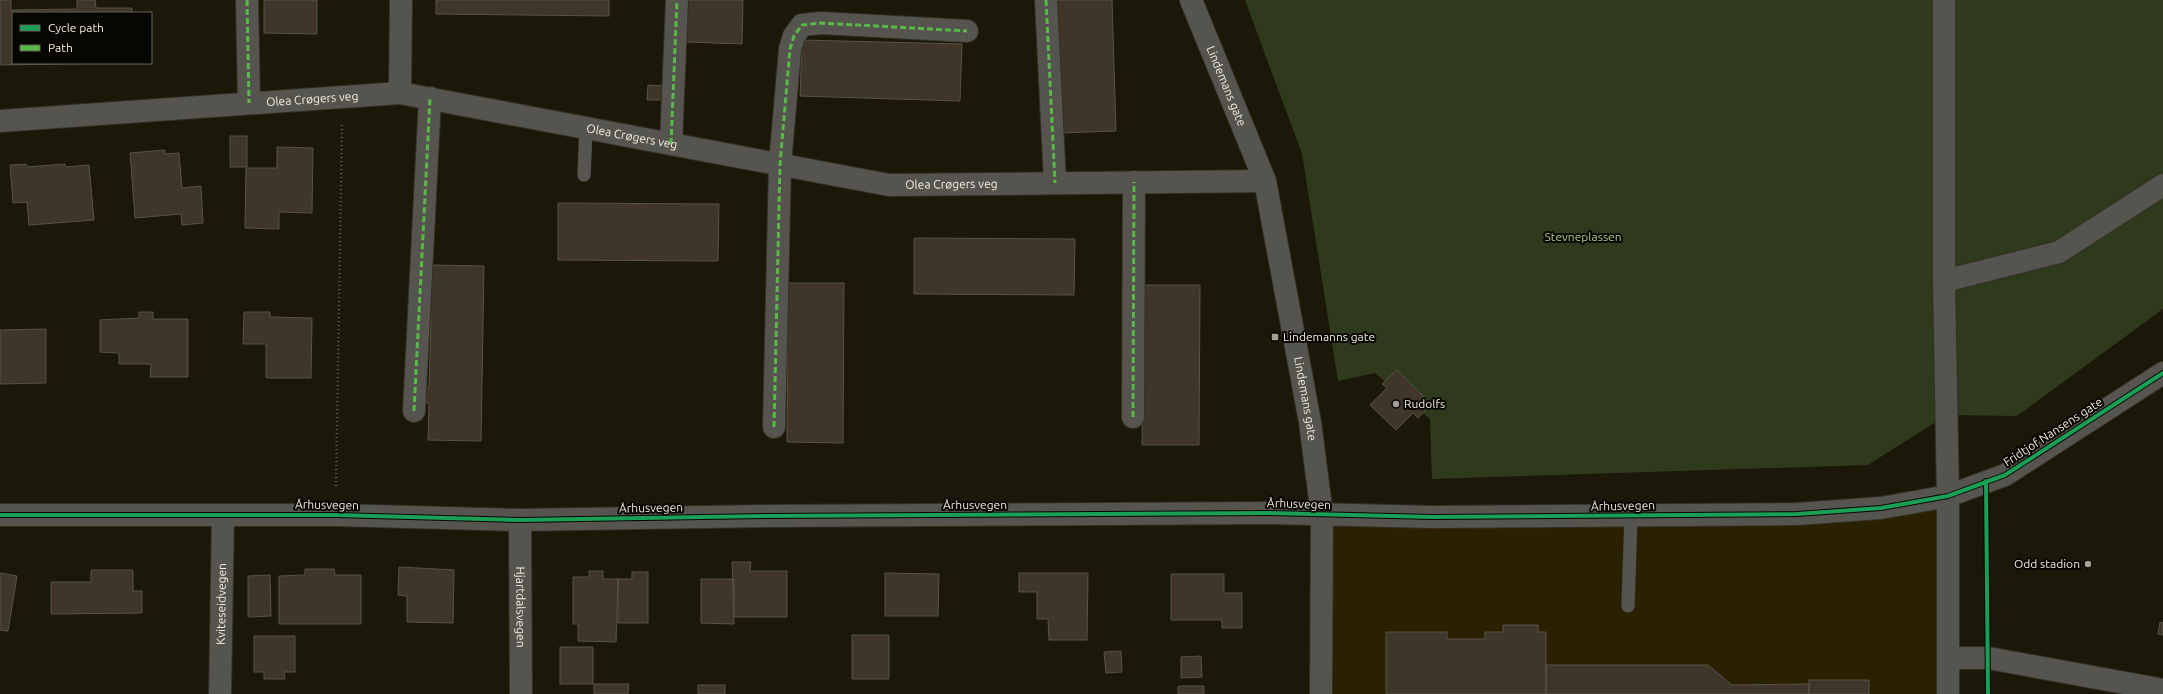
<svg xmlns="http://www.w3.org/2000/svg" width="2163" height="694" font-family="Ubuntu,sans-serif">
<rect width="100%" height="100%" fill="#1b1709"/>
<!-- built -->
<path fill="#2a2101" d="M1948,496V694H1321L1322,515L1424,517Z"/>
<!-- green -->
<path fill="#2f391c" d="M1245,0H2163V309L2017,416L1947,415L1868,465L1432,479L1430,419L1375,373L1338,381L1302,154Z"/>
<!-- building -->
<path fill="#3f3629" stroke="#595249" d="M0,0H11V10L77,9V0H95L96,8H132V13H13V63H127L0,65Z
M264,0H317V34L264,33Z
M436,0H609V16L436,14Z
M687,0H743L742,44L686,42Z
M1057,0H1112L1116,131L1061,133Z
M802,40L962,44L960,101L800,96Z
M648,85L663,86V100H647Z
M230,136H247V167H230Z
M277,147L313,148L312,213L279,212V229L245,228L246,168H277Z
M165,150V154L179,153L182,188L201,186L203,223L182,225L181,214L135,218L130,153Z
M26,164L27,167L65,164L66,167L89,165L94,220L29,225L27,202L13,203L10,165Z
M558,203L719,204L718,261L558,260Z
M914,238L1075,239L1074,295L914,294Z
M431,265L484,266L481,441L428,440L429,403H420V387H429L431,318H420V300H431Z
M788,283H844L843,443L787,442Z
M1144,285H1200L1199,445H1142Z
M139,312H153V319H188V377H150L151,364H119V353L100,352V320L139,318Z
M244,312H270V317L312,318L311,378H266V344H243Z
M46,329V383L0,384V330Z
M1397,370L1431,404L1418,418L1413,413L1396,430L1370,405L1387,388L1382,384Z
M732,562H751L750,571H787V617H734Z
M399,567L454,570L453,623L407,622V596L398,595Z
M305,569H334L335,575H361V624H279V576L305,575Z
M91,570H133V591H142V613L51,614V582H91Z
M589,571H603V579H618L616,642L578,641V624H573V577H589Z
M632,572H648V623H618V579H632Z
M0,573L17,576L8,631L0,630Z
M885,573L939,574L938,616H885Z
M1019,573H1088L1087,640H1049L1048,619H1037V592H1019Z
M1171,574H1224V593H1242V628H1222V620H1171Z
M270,575L271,616L248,617V576Z
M701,579H734V624L701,623Z
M2160,622L2163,623V635L2158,634Z
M1503,625H1538V632H1546V694H1386V632H1447V639H1485V632H1503Z
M852,635H889V679H852Z
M254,636H295V672H284L285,679H264V672H254Z
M560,647H593V684H560Z
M1121,651L1122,672L1106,673L1104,652Z
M1201,656L1202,677L1181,678V657Z
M1546,665H1708L1732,685L1809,684V694H1546Z
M1809,680H1869V694H1809Z
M594,684H629L628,694H594Z
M698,685H725V694H698Z
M1178,686H1204V694H1178Z"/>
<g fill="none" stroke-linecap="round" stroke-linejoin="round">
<defs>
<path id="service" d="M584,175L586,128
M1628,606L1631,516"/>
<g id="minor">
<path d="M247,0L249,103"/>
<path d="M1046,0L1055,183"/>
<path id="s1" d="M1191,0L1265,181L1310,422L1322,515L1321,694"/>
<path d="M1944,0V281L1948,496"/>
<path d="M400,93L401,0"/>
<path id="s2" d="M0,121L400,93L889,185L1265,181"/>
<path d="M671,144L677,0"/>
<path d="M1944,281L2059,252L2163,185"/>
<path d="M414,411L430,98"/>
<path d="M1133,417L1134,182"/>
<path d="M774,427L780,164L790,49L794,36L802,25L821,23L967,31"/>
<path id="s3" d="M520,520L521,694"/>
<path d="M1949,658H1988L2163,690"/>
<path id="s4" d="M220,694L223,515"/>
</g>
<path id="tertiary" d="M1948,496V694
M0,515H336L520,520L766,516L1267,513L1433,517L1797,514L1881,508L1948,496L2005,475L2163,373"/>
</defs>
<!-- service casing -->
<use href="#service" stroke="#333024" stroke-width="14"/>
<!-- minor casing -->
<use href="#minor" stroke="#333024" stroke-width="24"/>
<!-- tertiary casing -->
<use href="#tertiary" stroke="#333024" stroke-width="24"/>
<!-- path -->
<path stroke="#595750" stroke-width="2.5" stroke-dasharray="1 3" stroke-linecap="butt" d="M336,486L342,125"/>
<!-- service -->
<use href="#service" stroke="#56544f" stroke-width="13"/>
<!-- minor -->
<use href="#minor" stroke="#56544f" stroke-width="22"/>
<!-- tertiary -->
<use href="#tertiary" stroke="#56544f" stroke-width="22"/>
<!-- quiet -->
<path stroke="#58b947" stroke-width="3" stroke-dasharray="6 3" stroke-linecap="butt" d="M247,0L249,103
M1046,0L1055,183
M671,144L677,0
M414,411L430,98
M1133,417L1134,182
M774,427L780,164L790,49L794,36L802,25L821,23L967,31"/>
<defs>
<path id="cycleway" d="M1986,481L1988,694
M0,515H336L520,520L766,516L1267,513L1433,517L1797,514L1881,508L1948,496L2005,475L2163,373"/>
</defs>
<!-- cycleway casing -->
<use href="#cycleway" stroke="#080601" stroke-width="6"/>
<!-- cycleway -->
<use href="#cycleway" stroke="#1a9f57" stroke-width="4"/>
</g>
<!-- markers -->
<g fill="#a5a192" stroke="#080601" stroke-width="1.5">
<rect x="1271" y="333" width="8" height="8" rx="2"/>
<circle cx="1396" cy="404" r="4"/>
<circle cx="2088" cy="564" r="4"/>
</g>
<g text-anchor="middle" stroke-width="4" stroke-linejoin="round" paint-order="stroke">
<!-- street labels -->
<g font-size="12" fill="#f0ecdc" stroke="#080601">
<text dy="4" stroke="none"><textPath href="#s1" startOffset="93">Lindemans gate</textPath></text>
<text dy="4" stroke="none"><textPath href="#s2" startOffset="313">Olea Crøgers veg</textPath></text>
<text dy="4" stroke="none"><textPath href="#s2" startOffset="637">Olea Crøgers veg</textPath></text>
<text dy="4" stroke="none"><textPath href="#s2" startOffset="961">Olea Crøgers veg</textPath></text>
<text dy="4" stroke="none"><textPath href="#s1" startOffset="417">Lindemans gate</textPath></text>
<text transform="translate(2053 432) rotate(-33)" y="4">Fridtjof Nansens gate</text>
<text transform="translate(1299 504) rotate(2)" y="4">Århusvegen</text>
<text transform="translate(327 505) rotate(1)" y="4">Århusvegen</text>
<text x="975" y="509">Århusvegen</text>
<text transform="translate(1623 506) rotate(-1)" y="4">Århusvegen</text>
<text transform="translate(651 508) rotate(-1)" y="4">Århusvegen</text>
<text dy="4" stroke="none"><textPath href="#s4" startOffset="90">Kviteseidvegen</textPath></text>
<text dy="4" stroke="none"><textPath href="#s3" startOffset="87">Hjartdalsvegen</textPath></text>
</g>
<!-- park labels -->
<g font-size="12" fill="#aecc84" stroke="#080601">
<text x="1583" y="241">Stevneplassen</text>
</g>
<!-- poi labels -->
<g font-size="12" fill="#f0ecdc" stroke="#080601" text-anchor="start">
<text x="1283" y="341">Lindemanns gate</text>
<text x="1404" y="408">Rudolfs</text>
<text x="2080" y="568" text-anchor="end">Odd stadion</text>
</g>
</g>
<!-- legend -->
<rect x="12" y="12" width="140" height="52" fill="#080601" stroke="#656259"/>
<rect x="20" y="25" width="20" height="6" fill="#1a9f57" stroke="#656259"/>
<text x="48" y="32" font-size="12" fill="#f0ecdc">Cycle path</text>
<rect x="20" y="45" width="20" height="6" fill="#58b947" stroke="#656259"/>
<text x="48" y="52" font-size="12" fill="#f0ecdc">Path</text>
</svg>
